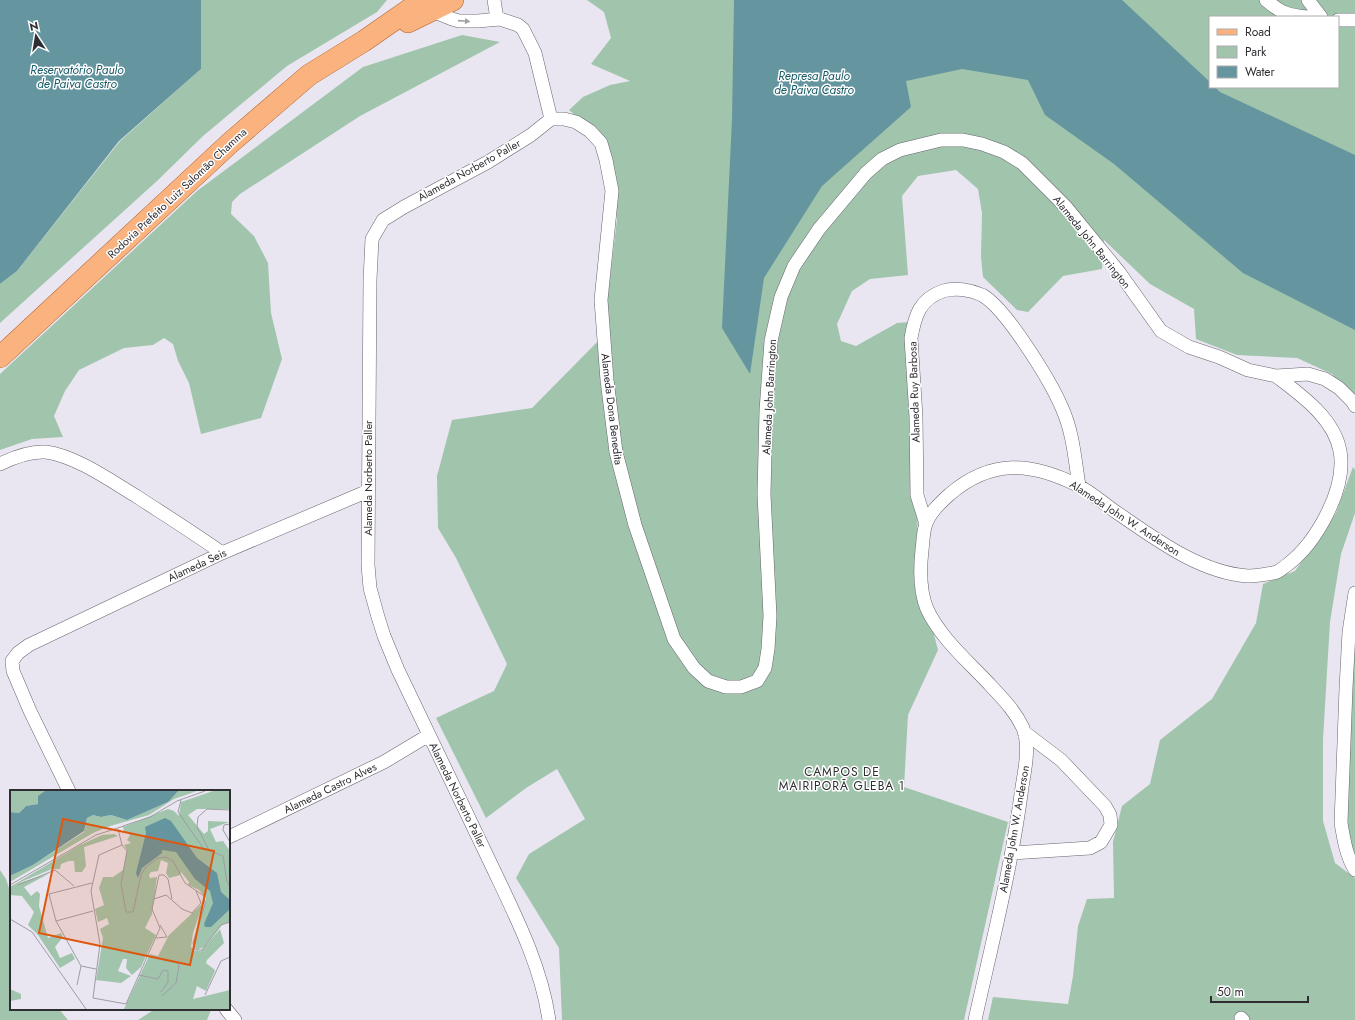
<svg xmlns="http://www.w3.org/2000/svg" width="1355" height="1020" font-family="Jost,sans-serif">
<rect width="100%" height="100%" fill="#eae6f1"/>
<!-- green -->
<path fill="#a0c5ac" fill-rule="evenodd" d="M201,0H387L377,12L287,66L203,136L157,181L0,323V284L17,271L120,141L201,69Z
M587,0H1355V400L1332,374L1297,358L1237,355L1196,339L1194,309L1150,284L1104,240L1102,269L1063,276L1028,312L1017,310L983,277L981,257L982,213L978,189L956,170L918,176L902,196L908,275L870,279L852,291L837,324L841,341L856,346L897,323L910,322L918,517L915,561L938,650L908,715L904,787L1008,822L964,1020H562L559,948L516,878L529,854L585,819L557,769L526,788L486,818L436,718L494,691L507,664L456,558L438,528L437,476L452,420L532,408L607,332L608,295L617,219L608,144L569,110L583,97L610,85L630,81L591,64L611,38L604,12ZM1210,17H1338V87H1210Z
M462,35L500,42L360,116L240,194L232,202L231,214L254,236L268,263L271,313L282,359L261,418L201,434L189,383L178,361L173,344L164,338L153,345L124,348L79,370L65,391L54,416L63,437L32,439L0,450V374L197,191L363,67Z
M1353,467L1355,470V513L1341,554L1330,622L1323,739V821L1335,863L1355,878V1020H988L993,997L1068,1004L1073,976L1078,926L1087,899L1114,898L1113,842L1122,806L1150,784L1160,740L1212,699L1256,623L1263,584L1295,571L1336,513Z
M1355,623V860L1345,818Z
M0,870L6,879L11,894V1009H59L68,1020H0Z
M155,1009H211V1010L207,1020H138Z"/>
<!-- water -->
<path fill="#65959f" d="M0,0H201V69L119,141L17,271L0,284Z
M734,0H1122L1210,82V87H1215L1220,92L1355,155V330L1243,273L1114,164L1045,115L1028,80L962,69L906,81L911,107L822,186L764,278L750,374L722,328L732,119Z"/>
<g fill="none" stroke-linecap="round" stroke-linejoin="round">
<defs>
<path id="minor" d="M494,0L497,19
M1266,0C1281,13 1287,15 1307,17
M1308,0L1321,17
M432,11L452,19L459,21H478L500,19L518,25L523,29L535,53L551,119L531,135L488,162L404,207L383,220L372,239L370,280L368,565L370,588L378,617L384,636L398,670C428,734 459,798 490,862C514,913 541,964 549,1020
M1338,20H1355
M551,119H564L576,122L590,131L601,143L606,160L612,191L601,300L607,380L616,452L635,525L674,639L694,668L708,681L726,687H741L757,681L765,668L768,649L770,616L764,494L766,411L771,341L781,297L794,266L819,229L866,173L882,159L900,150L941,140H963L982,144L1004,152L1022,163L1066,207L1119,272L1161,331L1189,347L1219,357L1248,370L1276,376L1308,374L1325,379L1339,388L1352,401L1355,406
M0,464C14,457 30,451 46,452C76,456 111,481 136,496C165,515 194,533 222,553
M926,524L917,495L916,417L911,338C915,315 920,299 943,291C955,287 971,290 982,295C1006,308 1051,382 1062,408C1073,432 1075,460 1079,486
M1355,593L1349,632L1346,688L1341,823C1344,840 1346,855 1355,870
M69,791L30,711L13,671L12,661L18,653L29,645L222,553L368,491
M229,837L384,762L429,735
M1012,853L1090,848L1101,842L1111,825L1110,815L1105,806L1061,760L1024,732
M226,1009L235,1020
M1241,1018L1243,1020
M975,1020C992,943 1012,866 1022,787C1025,769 1030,746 1023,728C1015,711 1004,700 991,686C969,662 941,639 927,609C920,592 920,568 922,550C923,543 923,534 925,527C928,514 940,503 950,494C991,459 1031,462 1077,485C1091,492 1103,503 1116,512C1154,538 1200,573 1248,576C1254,576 1271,574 1277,572C1281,570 1284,567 1287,565C1316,543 1347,489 1340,451C1334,418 1301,395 1276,376"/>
<path id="primary" d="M408,22L453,0
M0,357L230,143L309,75L364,41L423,0"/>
</defs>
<!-- minor casing -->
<use href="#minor" stroke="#68646e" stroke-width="14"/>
<!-- primary casing -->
<use href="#primary" stroke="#b1622c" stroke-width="22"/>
<!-- minor -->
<use href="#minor" stroke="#fff" stroke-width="13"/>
<!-- primary -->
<use href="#primary" stroke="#fab27e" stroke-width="21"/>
</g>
<!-- one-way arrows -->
<defs><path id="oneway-solid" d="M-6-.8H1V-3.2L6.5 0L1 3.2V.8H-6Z"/></defs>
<use fill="#a1a0a3" href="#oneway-solid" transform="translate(464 21) rotate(4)"/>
<g text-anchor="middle" stroke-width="3" stroke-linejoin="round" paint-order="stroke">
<!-- street labels -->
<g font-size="11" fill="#2f2d32" stroke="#fff">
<text transform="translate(469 170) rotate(-29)" y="4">Alameda Norberto Paller</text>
<text transform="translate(177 193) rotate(-43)" y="4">Rodovia Prefeito Luiz Salomão Chamma</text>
<text transform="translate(1092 242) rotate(51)" y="4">Alameda John Barrington</text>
<text transform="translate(914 392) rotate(-92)" y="4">Alameda Ruy Barbosa</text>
<text transform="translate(769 397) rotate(-87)" y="4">Alameda John Barrington</text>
<text transform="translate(612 409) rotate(83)" y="4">Alameda Dona Benedita</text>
<text transform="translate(368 478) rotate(-90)" y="4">Alameda Norberto Paller</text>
<text transform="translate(1125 518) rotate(33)" y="4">Alameda John W. Anderson</text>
<text transform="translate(197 565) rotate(-25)" y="4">Alameda Seis</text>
<text transform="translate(330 788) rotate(-26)" y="4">Alameda Castro Alves</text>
<text transform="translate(458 795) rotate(64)" y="4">Alameda Norberto Paller</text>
<text transform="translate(1014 829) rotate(-80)" y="4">Alameda John W. Anderson</text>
</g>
<!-- water labels -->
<g font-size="12" font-style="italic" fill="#145864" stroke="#fff">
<text x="77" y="74">Reservatório Paulo<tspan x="77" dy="14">de Paiva Castro</tspan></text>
<text x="814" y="80">Represa Paulo<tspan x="814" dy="14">de Paiva Castro</tspan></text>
</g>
<!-- neighbourhood labels -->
<g font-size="12" letter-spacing="1" fill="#2f2d32" stroke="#fff">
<text x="842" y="776">CAMPOS DE<tspan x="842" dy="14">MAIRIPORÃ GLEBA 1</tspan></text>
</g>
</g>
<!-- overview -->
<g transform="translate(10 790)">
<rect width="220" height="220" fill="#eae6f1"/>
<path d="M0,1H35L28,14L16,16L9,23L0,22ZM166,1H187L164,9L139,25L100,36L83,43L0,92V86L23,75L74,42L77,28L83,25L91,27L101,25L117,30L158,12ZM203,1H220V19H187L178,25L194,44L198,41V31L219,32L200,39L206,52L213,51L220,61V132L212,135L194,157L187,160L183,156L196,108L189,100L178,95L179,92L171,82L170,85L159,88L156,83L158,73L151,70L148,81L141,82L139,85L140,88L147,87L142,124L135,138L146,145L131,177L122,185L116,178L117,169H113L108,181L121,186L111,193L86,190L93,148L90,139L99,134L97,128L88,132L85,119L94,115L89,98L93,87H103L113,80L117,60L114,55L121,53L117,50L120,45L114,41L113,37L158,19L164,21L169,26L171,12ZM104,44L108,46L74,57L76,76L72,82H65L64,71H59L51,74L50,79H42L6,94L40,83L14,97L21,106L27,101L30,104L29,116L38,148L51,143L53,147L45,157L50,168L62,163L65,169L50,178L28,145L18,135L24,122L12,106L0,105V97L70,55L92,45ZM193,113L183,143L181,157L185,161H191L210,139L214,153L197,170L196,173L205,180L204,183L196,201L187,196L183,209L220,200V219H114L140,164L148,166L159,145ZM0,199L11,204V209L0,211Z" fill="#a0c5ac"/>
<path d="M35,1H168L158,12L117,30L101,25L91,27L83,25L77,28L74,41L23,75L0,86V22L9,23L16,16L28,14V6ZM155,28L161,31L187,68L207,83L211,102L220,110V119L201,137H195L194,134L203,113L200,101L185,89L166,62L152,60V63L132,78L128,88L126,83L136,43L135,37Z" fill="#65959f"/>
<path fill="none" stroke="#9f9ca5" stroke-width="1" d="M171,10L168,22L193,58L213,66L217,92L220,96M220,34L214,35L213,40L220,52M113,36L140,27L167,11L195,1M108,39L112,55L89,65L81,101L90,154L83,208L116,214L150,138L142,119L149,85H154L158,89L162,109M112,55L117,61L111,94L116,122H123L131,85L135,78L148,68L155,67L163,71L175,93L194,106L195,114L183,153L185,160H192L211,135L220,132M200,62L187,37L188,27L197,19L220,20M0,95L86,45L114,36M8,95L45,80L64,96M144,109L156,105L172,119L182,123L191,113L186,101M0,129L22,142L76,219M46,131L83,121M146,148L157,147L150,135M71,176L46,131L39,104L82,93M71,176L86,179M129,185L148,189L153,180L158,181V192L151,202M67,195L71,176M195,205L211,171L220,167M152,206L166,193L169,176L167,172"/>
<path fill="#df570e" fill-opacity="0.15" stroke="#df570e" stroke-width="2" d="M53,29L204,61L180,175L29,143Z"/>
<rect width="220" height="220" fill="none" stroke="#2f2d32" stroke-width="2"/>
</g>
<!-- legend -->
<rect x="1209" y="16" width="130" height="72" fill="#ffffff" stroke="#acabad"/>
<rect x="1217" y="29" width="20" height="6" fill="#fab27e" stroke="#acabad"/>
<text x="1245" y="36" font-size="12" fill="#2f2d32">Road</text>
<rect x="1217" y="46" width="20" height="12" fill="#a0c5ac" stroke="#acabad"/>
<text x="1245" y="56" font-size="12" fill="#2f2d32">Park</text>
<rect x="1217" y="66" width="20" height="12" fill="#65959f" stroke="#acabad"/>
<text x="1245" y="76" font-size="12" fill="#2f2d32">Water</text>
<!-- north arrow -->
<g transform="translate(36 36) rotate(348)" stroke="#ffffff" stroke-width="3" paint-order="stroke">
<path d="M0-3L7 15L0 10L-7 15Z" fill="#2f2d32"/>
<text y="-6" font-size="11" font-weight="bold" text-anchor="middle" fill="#2f2d32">N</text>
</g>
<!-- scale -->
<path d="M1211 996v6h97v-6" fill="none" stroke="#2f2d32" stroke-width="2"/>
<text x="1217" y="996" font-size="12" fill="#2f2d32" stroke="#ffffff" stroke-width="3" paint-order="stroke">50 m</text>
</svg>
